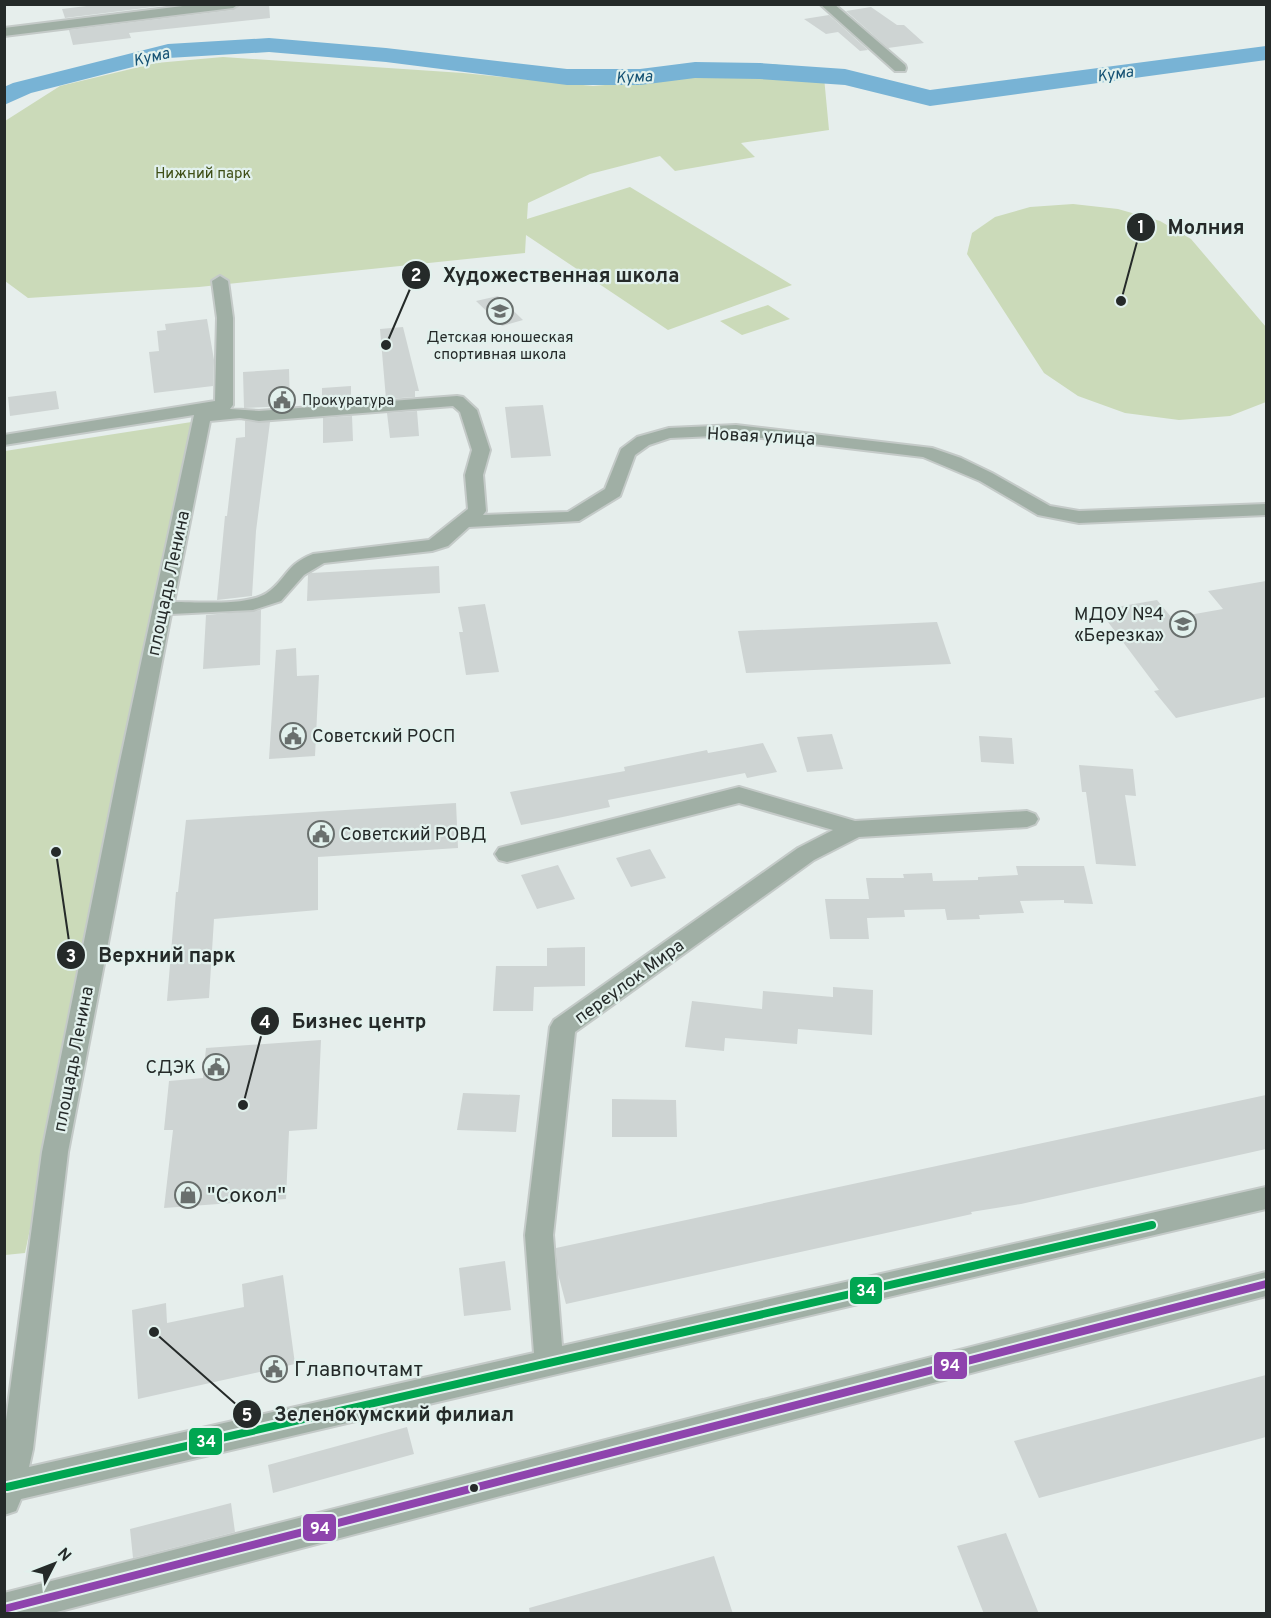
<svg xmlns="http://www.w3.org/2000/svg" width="1271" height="1618" font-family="Overpass,sans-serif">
<rect width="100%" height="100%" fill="#e6eeec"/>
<!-- green -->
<path fill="#cbdab9" d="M223,57L463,73L593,86L654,81L775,64L824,77L829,130L741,143L755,157L675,171L660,156L590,174L528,203L527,219L630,187L792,285L668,330L526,235L525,253L199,287L28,298L5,281V121L60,86L156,63Z
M1073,204L1118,209L1160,221L1191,239L1266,327V402L1230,416L1179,420L1125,413L1078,396L1044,373L967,254L972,233L995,217L1030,207Z
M768,305L790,319L742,335L720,321Z
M198,421L25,1253L5,1255V451Z"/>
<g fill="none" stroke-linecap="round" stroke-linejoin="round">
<!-- river -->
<path fill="#78b3d5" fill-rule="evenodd" d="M269,38L386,48L567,69H640L695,62L760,63L845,69L930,90L1266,46V60L930,106L845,85L760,79L695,78L640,85H567L386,62L269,52L168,58L31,93L4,105V87L13,83L168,44Z"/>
</g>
<!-- building -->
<path fill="#ced4d3" d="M103,4H177L65,18L62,9Z
M241,4H269L270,18L129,33L131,38L73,45L69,30L233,10Z
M871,7L897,25H904L924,43L888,48L846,11Z
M829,15L868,50L860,51L838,32L826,34L804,19Z
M498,296L523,320L502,326L476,301Z
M207,319L214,360L213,386L154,393L149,352L159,351L157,331L166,330L165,324Z
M403,327L419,391H415V397L386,399L380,329Z
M289,369L290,406L244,408L243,372Z
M351,386V402L322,404V388Z
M56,391L59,409L10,416L8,397Z
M543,405L551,456L511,458L505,407Z
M417,411L419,436L390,438L387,413Z
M352,416L353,441L323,443V418Z
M245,421L270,422L256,531L252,596L217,600L225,516H227L236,438L245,437Z
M439,566L440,593L307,601L308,575L311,573Z
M1266,581V697L1176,718L1154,691L1159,690L1099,610L1157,600L1172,618L1223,609L1208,591Z
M485,604L499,672L466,675L459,632H463L458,607Z
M261,610L260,665L203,669L206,615Z
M937,622L951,664L746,673L738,631Z
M296,648L297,676L319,675L315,756L269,759L276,650Z
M832,734L843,769L807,772L797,737Z
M979,736L1012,738L1014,764L981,762Z
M763,743L777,772L747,778L745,773L608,800L610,807L558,818L521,825L510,792L625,771L624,767L707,750L708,753Z
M1079,765L1133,769L1136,796L1125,795L1136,866L1096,864L1086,792H1082Z
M456,803L458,848L318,857V910L214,919L209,998L167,1001L176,892H178L186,820Z
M650,849L666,878L631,887L616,858Z
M558,865L575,899L537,909L521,875Z
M1016,866H1084L1093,904L1064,903V900L1020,901L1024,913L979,915L980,919L947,920L945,909L904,910L905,917L867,918L869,939H830L825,899H869L866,878H904L903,874L932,873L933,881L978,880V877L1018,875Z
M585,947V986L534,987L533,1011H493L496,966H547V948Z
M833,987L873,990L872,1035L798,1029L797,1044L725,1038L724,1051L685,1047L692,1001L762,1009L763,991L833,997Z
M321,1040L317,1129L289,1131L286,1199L164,1208L173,1130H164L169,1081L203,1078L206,1048Z
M463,1093L520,1095L516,1132L457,1130Z
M1266,1095V1149L1021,1204L971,1212L972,1214L566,1304L558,1274L556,1248Z
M612,1099L676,1100L677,1137H612Z
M505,1261L511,1310L464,1316L459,1268Z
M283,1275L295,1364L138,1399L132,1310L166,1303L167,1323L244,1307L242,1284Z
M1266,1375V1437L1039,1498L1014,1441Z
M407,1427L414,1454L273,1493L268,1465Z
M231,1503L235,1532L133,1558L130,1529Z
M1006,1533L1039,1614H984L957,1546Z
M714,1556L733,1614H530L529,1608Z"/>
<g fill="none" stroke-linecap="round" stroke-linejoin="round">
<defs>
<path id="minor" d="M199,4H239L233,8L4,36V28Z
M820,4H834L905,65L906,68L905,71H895Z
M220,276L228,281L233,318V405L230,409L259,411L457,396L463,397L477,410L490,450L483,475L486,511L483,515L568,512L605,489L621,449L637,437L669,428L736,425L932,448L961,458L992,473L1050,506L1079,511L1266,504V515L1079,523L1038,515L980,481L923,457L736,435L670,438L649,445L635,455L620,496L579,521L469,527L448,546L432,551L324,563L304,575L281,601L253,610L171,614L68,1152L33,1449L29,1467L534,1353L525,1235L550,1027L554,1020L798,848L833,830L739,803L507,862L499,860L495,854L499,848L507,846L739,787L855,821L1027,811L1035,814L1038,819L1035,824L1027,827L859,837L814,860L575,1032L553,1235L562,1346L1266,1187V1209L21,1499L16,1511L4,1515V1435L42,1152L118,771L194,415L4,445V435L215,401L217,318L212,281ZM453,406L460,412L472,450L465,475L468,509L429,540L313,554C285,565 287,579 267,593C248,606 197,602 174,602L210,421L240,418L259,421Z
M1266,1272V1296L49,1614H4V1593Z"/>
</defs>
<!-- minor casing -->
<use href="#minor" stroke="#c4cac8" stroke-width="4"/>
<!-- minor -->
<use href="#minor" fill="#a0afa5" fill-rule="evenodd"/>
<defs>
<path id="bus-1" d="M7,1487L1152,1225"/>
<path id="bus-2" d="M4,1609L1266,1284"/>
</defs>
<!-- bus-1 casing -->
<use href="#bus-1" stroke="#e2f1ed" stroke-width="12"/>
<!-- bus-2 casing -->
<use href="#bus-2" stroke="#e2f1ed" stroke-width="12"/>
<!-- bus-1 -->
<use href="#bus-1" stroke="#00a651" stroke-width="8"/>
<!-- bus-2 -->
<use href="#bus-2" stroke="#8e44ad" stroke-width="8"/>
</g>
<!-- icons -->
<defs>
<symbol id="school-ring" viewBox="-11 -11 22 22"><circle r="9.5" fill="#e2f1ed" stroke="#696f6d" stroke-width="1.5"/><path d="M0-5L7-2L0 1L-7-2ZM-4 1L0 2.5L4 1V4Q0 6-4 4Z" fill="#696f6d"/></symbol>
<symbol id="civic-ring" viewBox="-11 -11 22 22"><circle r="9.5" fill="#e2f1ed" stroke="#696f6d" stroke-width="1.5"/><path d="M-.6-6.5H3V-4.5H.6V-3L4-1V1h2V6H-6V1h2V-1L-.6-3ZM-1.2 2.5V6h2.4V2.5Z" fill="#696f6d"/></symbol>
<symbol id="shop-ring" viewBox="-11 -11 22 22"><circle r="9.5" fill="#e2f1ed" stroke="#696f6d" stroke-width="1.5"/><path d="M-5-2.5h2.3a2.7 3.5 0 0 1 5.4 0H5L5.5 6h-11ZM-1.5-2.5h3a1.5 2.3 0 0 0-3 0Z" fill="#696f6d"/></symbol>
</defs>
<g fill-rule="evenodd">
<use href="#school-ring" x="485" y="296" width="30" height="30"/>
<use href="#civic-ring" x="267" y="385" width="30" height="30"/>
<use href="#school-ring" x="1168" y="609" width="30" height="30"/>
<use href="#civic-ring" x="278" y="721" width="30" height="30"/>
<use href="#civic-ring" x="306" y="819" width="30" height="30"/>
<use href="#civic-ring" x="201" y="1052" width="30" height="30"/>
<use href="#shop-ring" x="173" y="1180" width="30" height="30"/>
<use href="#civic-ring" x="259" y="1354" width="30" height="30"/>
</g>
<!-- markers -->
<circle fill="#252a29" stroke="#e2f1ed" stroke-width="2" cx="474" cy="1488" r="5"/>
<g text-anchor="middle" stroke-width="4.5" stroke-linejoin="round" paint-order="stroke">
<!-- far-park labels -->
<g font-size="15" fill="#3e4e15" stroke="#e2f1ed">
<text x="203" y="178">Нижний парк</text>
</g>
<!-- far-poi labels -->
<g font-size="15" fill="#252a29" stroke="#e2f1ed">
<text x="500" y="342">Детская юношеская<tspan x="500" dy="17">спортивная школа</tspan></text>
<text x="302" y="405" text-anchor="start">Прокуратура</text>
</g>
<!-- far-water labels -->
<g font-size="16" font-style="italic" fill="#155274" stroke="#e2f1ed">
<text transform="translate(151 56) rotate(-13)" y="6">Кума</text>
<text transform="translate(1115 73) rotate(-8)" y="6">Кума</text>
<text transform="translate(634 76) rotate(-3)" y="6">Кума</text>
</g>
<!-- street labels -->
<g font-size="18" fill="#252a29" stroke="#e2f1ed">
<text transform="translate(761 436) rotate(3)" y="6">Новая улица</text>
<text transform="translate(168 583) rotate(-78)" y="6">площадь Ленина</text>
<text transform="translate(629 981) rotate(-36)" y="6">переулок Мира</text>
<text transform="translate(73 1059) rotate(-79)" y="6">площадь Ленина</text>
</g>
<!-- poi labels -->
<g font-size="18" fill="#252a29" stroke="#e2f1ed" text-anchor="end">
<text x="1164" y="620">МДОУ №4<tspan x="1164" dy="21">«Березка»</tspan></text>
<text x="312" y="742" text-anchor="start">Советский РОСП</text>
<text x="340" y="840" text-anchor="start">Советский РОВД</text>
<text x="196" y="1073">СДЭК</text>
</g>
<!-- near-poi labels -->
<g font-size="21" fill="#252a29" stroke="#e2f1ed" text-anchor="start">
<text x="207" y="1202">"Сокол"</text>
<text x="294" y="1376">Главпочтамт</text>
</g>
</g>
<!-- callouts -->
<path fill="none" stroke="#252a29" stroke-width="2" d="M1121 301L1141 227M386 345L416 275M56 852L71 955M243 1105L265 1021M154 1332L247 1414"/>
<g fill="#252a29" stroke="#e2f1ed" stroke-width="2">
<circle cx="1121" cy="301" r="6"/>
<circle cx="386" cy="345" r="6"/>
<circle cx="56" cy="852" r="6"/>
<circle cx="243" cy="1105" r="6"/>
<circle cx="154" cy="1332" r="6"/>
<circle cx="1141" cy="227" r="15"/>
<circle cx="416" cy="275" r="15"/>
<circle cx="71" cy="955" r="15"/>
<circle cx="265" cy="1021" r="15"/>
<circle cx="247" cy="1414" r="15"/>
</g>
<g font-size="18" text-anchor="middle" font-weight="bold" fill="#fff">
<text x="1141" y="233">1</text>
<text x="416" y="281">2</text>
<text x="71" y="962">3</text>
<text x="265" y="1028">4</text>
<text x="247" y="1421">5</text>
</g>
<g font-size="20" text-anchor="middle" font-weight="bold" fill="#252a29" stroke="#e2f1ed" stroke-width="4.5" stroke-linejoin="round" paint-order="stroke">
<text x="1206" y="234">Молния</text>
<text x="561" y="282">Художественная школа</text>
<text x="167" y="962">Верхний парк</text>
<text x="359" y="1028">Бизнес центр</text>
<text x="394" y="1421">Зеленокумский филиал</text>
</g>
<g stroke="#e2f1ed" stroke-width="2">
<rect x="849" y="1276" width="34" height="29" rx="6" fill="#00a651"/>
<rect x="933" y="1351" width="35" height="29" rx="6" fill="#8e44ad"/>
<rect x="188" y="1427" width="35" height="29" rx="6" fill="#00a651"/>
<rect x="302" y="1513" width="35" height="29" rx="6" fill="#8e44ad"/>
</g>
<g font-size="16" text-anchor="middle" font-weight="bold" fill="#fff">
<text x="866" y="1296">34</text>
<text x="950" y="1371">94</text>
<text x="206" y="1447">34</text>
<text x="320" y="1534">94</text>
</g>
<!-- border -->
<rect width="1271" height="1618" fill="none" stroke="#252a29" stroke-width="12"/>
<!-- north arrow -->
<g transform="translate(54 1564) rotate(48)" stroke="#e2f1ed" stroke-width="4.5" paint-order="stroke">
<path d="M0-4.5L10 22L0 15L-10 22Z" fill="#252a29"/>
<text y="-9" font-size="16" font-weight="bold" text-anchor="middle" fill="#252a29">N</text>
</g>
</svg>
